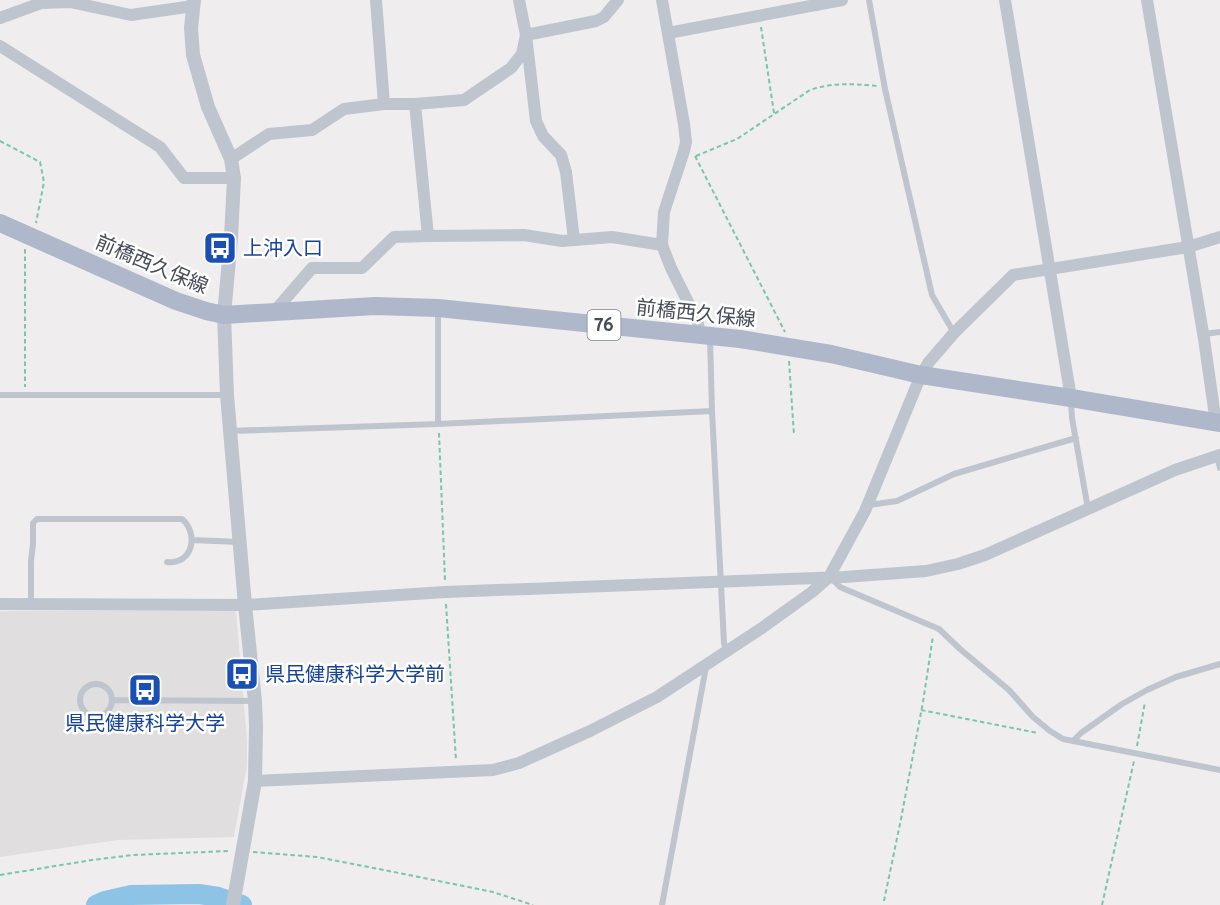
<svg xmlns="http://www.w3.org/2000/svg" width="1220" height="905" font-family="Overpass,'Noto Sans JP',sans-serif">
<rect width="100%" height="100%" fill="#efeded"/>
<!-- education -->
<path fill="#e0dede" d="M0,611H236L247,741V765L234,837L118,840L0,857Z"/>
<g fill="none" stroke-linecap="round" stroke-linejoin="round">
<!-- river -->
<path stroke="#8dc4e5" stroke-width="20" d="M96,905L105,901L131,895L199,894L218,897L242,905"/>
<!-- path -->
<path stroke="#78c6ac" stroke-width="2" stroke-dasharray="4.5 3" stroke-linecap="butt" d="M761,27L774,113
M0,141L40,162L44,182L36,223
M695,156L785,332
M696,156L737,139L810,90C833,82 854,84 878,86
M25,249V387
M789,361L794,435
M439,433L445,580
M446,604L456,760
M921,710L1038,733
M1137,746L1145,702
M253,852L317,857L394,872L493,892L533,905
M0,875L92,860L133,855L229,851
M884,901L901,819L923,702L933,636
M1102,905L1134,761"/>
<!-- service -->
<path stroke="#bec5ce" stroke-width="6" d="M869,0L885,89L932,295L954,333
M438,309V424
M1204,334L1220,332
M710,338L712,411L724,643L726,651
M0,395H227
M1071,402L1072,418L1088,509
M230,431L438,424L712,411
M1217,456L1220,468
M869,505L897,501L954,474L1076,438
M192,540L239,542
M832,579L840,587L939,629L960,649L1009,690L1033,717L1050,731L1063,739L1220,770
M31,604V561L33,544V523L37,519H182C199,533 193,565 167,562
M80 700a16 16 0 1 1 32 0a16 16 0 1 1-32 0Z
M112,700L255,701
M1073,741L1081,733L1122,704L1147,690L1176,677L1220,664
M662,905L706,667"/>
<!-- minor -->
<path stroke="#bec5ce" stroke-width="12" d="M376,0L384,104
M662,0L684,124L686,142L684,151L664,212L662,245L671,268L698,322L699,336
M1005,0L1071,398
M1147,0L1204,339L1216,423
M0,18L41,3L70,2L131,15L193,6
M668,33L842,0
M0,46L160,147L184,178H234
M415,104L428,236L524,235L562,241L612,237L662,245
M231,159L269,134L312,130L344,109L384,104H415L464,100L511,68L522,54L526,35L519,0
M574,240L566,172L561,155L543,136L536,121L526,35L596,21L604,17L618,0
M274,312L312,268H362L394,237L428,236
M0,604L245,605L445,592L844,577L926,571L958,564L985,555L1175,470L1220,455
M255,781L493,770L519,763L590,731L657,697L762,628L812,592L829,577L865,511L921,375L929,362L954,333L1013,275L1188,247L1220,237"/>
<!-- tertiary -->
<path stroke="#bec5ce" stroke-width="14" d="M194,0L191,28L193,55L208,107L231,159L234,178L231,238L224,315L227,395L245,605L255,701L256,726L255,781L233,905"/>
<!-- primary -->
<path stroke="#aeb8ca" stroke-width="18" d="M0,223L176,301L206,311L224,315L375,306L438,308L740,339L831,354L921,375L1071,398L1220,423"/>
</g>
<!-- icons -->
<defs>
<symbol id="bus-square" viewBox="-11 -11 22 22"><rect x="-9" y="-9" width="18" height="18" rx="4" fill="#1a4fb4" stroke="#fff"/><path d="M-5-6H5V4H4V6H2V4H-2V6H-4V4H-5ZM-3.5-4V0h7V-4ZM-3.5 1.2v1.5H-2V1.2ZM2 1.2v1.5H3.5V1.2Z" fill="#fff"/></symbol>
</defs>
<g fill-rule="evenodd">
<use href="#bus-square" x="201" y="229" width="38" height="38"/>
<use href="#bus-square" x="223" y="655" width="38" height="38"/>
<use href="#bus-square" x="126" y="671" width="38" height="38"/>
</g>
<g text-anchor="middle" stroke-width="5" stroke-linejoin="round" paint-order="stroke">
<!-- shield labels -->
<rect fill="#fff" stroke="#7e828b" stroke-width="1.5" x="587.5" y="310" width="33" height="30" rx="4.5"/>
<g font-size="18" font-weight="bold" fill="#464d59">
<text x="604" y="331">76</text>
</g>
<!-- transit labels -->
<g font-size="20" fill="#164399" stroke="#fff" text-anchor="start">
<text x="243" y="255">上沖入口</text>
<text x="265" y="681">県民健康科学大学前</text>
<text x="145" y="730" text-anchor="middle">県民健康科学大学</text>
</g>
<!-- street labels -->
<g font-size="20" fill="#464d59" stroke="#fff">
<text transform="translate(152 264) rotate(23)" y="7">前橋西久保線</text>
<text transform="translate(696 313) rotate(6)" y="7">前橋西久保線</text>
</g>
</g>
</svg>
